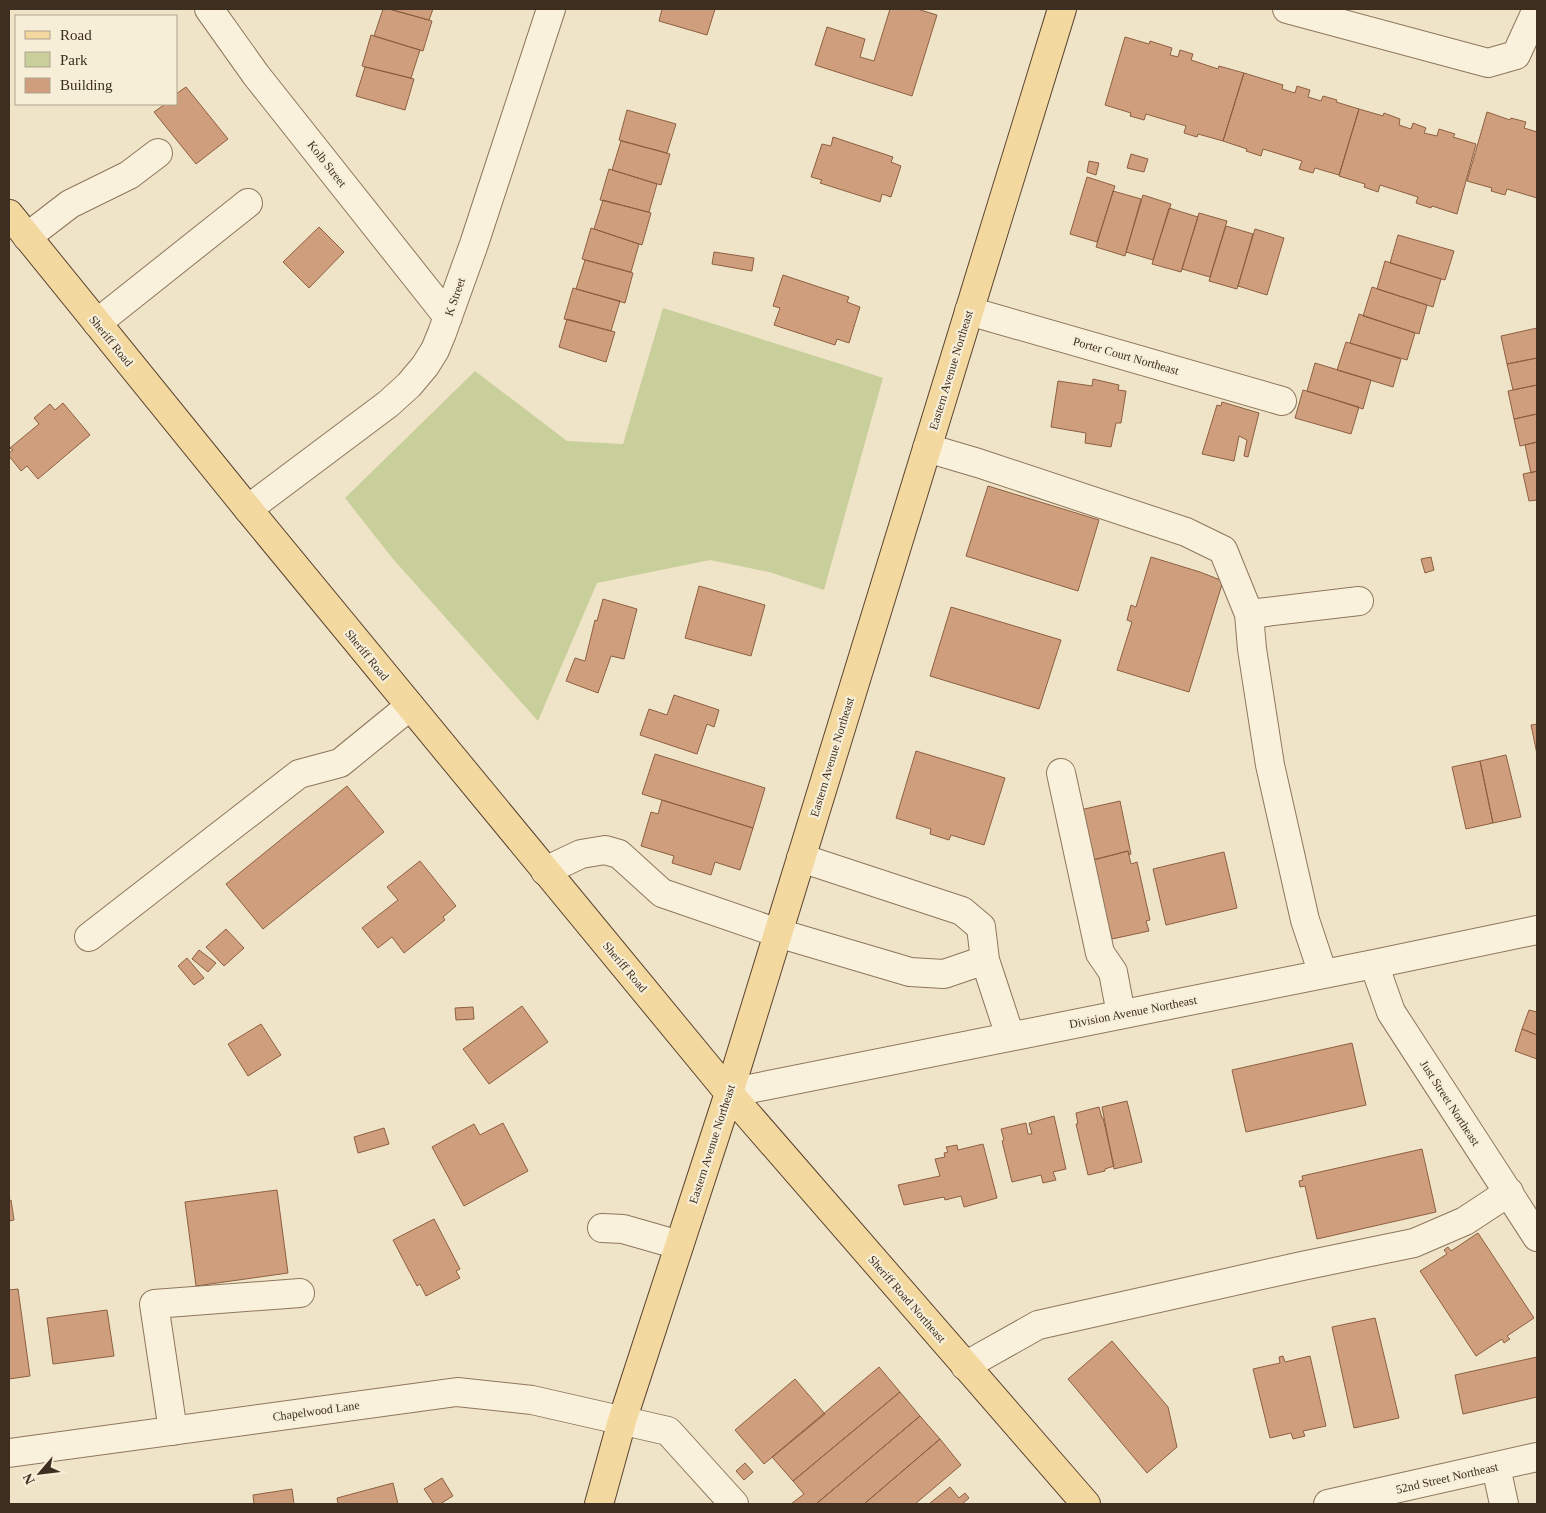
<svg xmlns="http://www.w3.org/2000/svg" width="1546" height="1513" font-family="Georgia,serif">
<rect width="100%" height="100%" fill="#f0e4c8"/>
<!-- green -->
<path fill="#c9cf9b" d="M663,308L850,367L883,378L824,590L769,572L710,560L597,583L538,721L393,559L345,498L475,371L567,441L623,444Z"/>
<!-- building -->
<path fill="#cf9f7d" stroke="#8d5f41" d="M383,9H389L432,21L423,51L374,36Z
M389,9H433L429,20Z
M662,9H715L707,35L659,21Z
M890,9H917L937,15L912,96L815,65L827,27L865,39L860,57L874,61Z
M371,35L420,50L411,78L362,66Z
M1125,37L1149,44L1150,41L1172,48L1170,55L1178,57L1180,50L1193,54L1191,60L1218,69L1219,66L1244,73L1223,141L1198,134L1197,137L1184,133L1186,126L1146,114L1144,120L1130,116L1131,113L1105,105Z
M365,67L414,79L405,110L356,96Z
M1244,73L1283,85L1282,89L1295,93L1297,86L1310,90L1308,97L1321,101L1323,96L1337,100L1336,102L1359,109L1339,175L1315,168L1313,173L1299,169L1302,161L1263,149L1261,156L1246,151L1247,149L1223,141Z
M186,87L228,139L196,164L154,112L165,104H176V94Z
M1359,109L1383,116L1384,113L1400,119L1399,125L1411,129L1413,123L1426,128L1424,133L1437,136L1439,129L1455,134L1453,137L1476,144L1457,214L1432,206L1431,208L1416,203L1418,197L1380,185L1378,192L1364,187L1365,184L1339,176Z
M627,110L676,124L667,153L619,140Z
M1487,112L1510,120L1511,118L1526,122L1524,128L1537,132V198L1507,189L1505,195L1491,191L1492,188L1467,181Z
M833,137L893,157L891,162L901,166L891,197L882,194L880,202L820,183L822,180L811,177L822,144L831,146Z
M621,141L670,154L661,185L612,170Z
M1131,154L1148,159L1144,172L1127,168Z
M1089,161L1099,163L1096,175L1087,172Z
M609,169L657,184L649,212L600,200Z
M1087,177L1115,186L1097,242L1070,234Z
M1113,191L1141,199L1125,256L1096,247Z
M1143,195L1171,204L1153,260L1126,252Z
M603,200L651,213L642,245L594,229Z
M1169,208L1198,217L1181,272L1152,264Z
M1199,213L1227,221L1210,277L1182,269Z
M1226,226L1253,234L1237,289L1209,281Z
M319,227L344,252L309,288L283,262Z
M591,228L639,244L631,272L582,259Z
M1255,229L1284,238L1267,295L1238,286Z
M1398,235L1454,251L1445,280L1390,263Z
M714,252L754,258L752,271L712,264Z
M585,260L633,273L625,303L576,289Z
M1385,261L1441,279L1433,307L1377,289Z
M783,275L849,297L847,302L860,307L849,343L837,339L835,345L774,325L780,308L773,306Z
M1372,287L1427,305L1419,334L1363,316Z
M573,288L620,301L611,331L564,319Z
M1359,314L1415,333L1407,360L1350,343Z
M567,319L615,332L606,362L559,347Z
M1537,328V358L1507,364L1501,336Z
M1346,342L1401,359L1393,387L1337,370Z
M1537,358V385L1513,390L1507,364Z
M1315,363L1371,380L1363,409L1307,391Z
M1093,379L1119,385L1118,390L1126,391L1121,423H1116L1111,447L1085,443L1086,433L1051,427L1058,381L1092,386Z
M1537,385V414L1514,419L1508,391Z
M1303,390L1359,407L1351,434L1295,418Z
M1222,402L1259,413L1248,457L1244,456L1247,440L1239,436L1234,461L1202,454L1217,405L1221,406Z
M63,403L90,435L38,479L27,466L21,471L9,456V453L13,450L10,448L39,424L34,418L50,404L55,410Z
M1537,414V442L1520,446L1514,419Z
M1537,442V471L1531,473L1525,445Z
M1537,471V500L1529,501L1523,474Z
M988,486L1099,520L1078,591L966,556Z
M1151,557L1200,572L1223,581L1189,692L1117,670L1132,622L1127,620L1131,605L1136,607Z
M1431,557L1434,570L1425,573L1421,559Z
M699,586L765,605L751,656L685,638Z
M603,599L637,609L624,659L611,656L598,693L566,681L575,658L585,661L595,620L597,621Z
M951,607L1061,640L1039,709L930,676Z
M674,695L719,710L714,727L707,724L697,754L640,735L649,709L667,715Z
M1537,724V754L1531,725Z
M916,751L1005,778L984,845L951,835L949,840L930,834L931,829L896,818Z
M655,754L765,788L753,828L642,794Z
M1506,755L1521,817L1493,823L1480,761Z
M1480,761L1493,823L1466,829L1452,767Z
M347,786L384,832L263,929L226,884Z
M662,800L753,828L740,870L715,862L711,875L672,863L674,856L641,846L651,812L658,814Z
M1120,801L1131,854L1129,855L1128,851L1093,860L1080,810Z
M1128,851L1131,864L1137,862L1150,920L1146,921L1149,931L1112,939L1110,931L1107,932L1093,860Z
M1224,852L1237,908L1166,925L1153,869Z
M420,861L456,906L443,917L445,920L404,953L392,937L378,948L362,928L398,900L387,887Z
M226,929L244,948L224,966L206,947Z
M199,950L216,963L208,972L192,959Z
M187,958L204,978L194,985L178,966Z
M522,1006L548,1042L489,1084L463,1049Z
M473,1007L474,1019L456,1020L455,1008Z
M1529,1010L1537,1012V1035L1522,1029Z
M261,1024L281,1055L248,1076L228,1044Z
M1522,1029L1537,1035V1059L1515,1051Z
M1352,1043L1366,1105L1246,1132L1232,1070Z
M1127,1101L1142,1162L1114,1169L1102,1107Z
M1099,1107L1102,1118H1103L1114,1166L1105,1169V1171L1088,1175L1076,1124H1078L1076,1113Z
M1054,1116L1066,1169L1053,1172L1056,1180L1043,1183L1041,1175L1012,1182L1002,1141L1004,1140L1001,1129L1026,1123L1028,1134H1032L1029,1123Z
M503,1123L528,1171L464,1206L432,1147L474,1124L480,1135Z
M384,1128L389,1144L358,1153L354,1137Z
M983,1144L997,1198L964,1207L961,1196L945,1200L944,1197L904,1205L898,1185L940,1176L935,1159L945,1157L944,1153L948,1152L946,1147L957,1145L958,1150Z
M1422,1149L1436,1212L1317,1239L1305,1186L1300,1187L1299,1181L1303,1180L1302,1176Z
M277,1190L288,1273L196,1286L185,1202Z
M11,1200L14,1220L9,1221V1201Z
M434,1219L460,1269L456,1271L460,1278L426,1296L420,1284L417,1286L393,1240Z
M1478,1233L1534,1318L1507,1336L1510,1339L1504,1343L1502,1339L1476,1356L1420,1271L1447,1254L1444,1250L1448,1247L1451,1251Z
M18,1289L30,1376L9,1379V1290Z
M107,1310L114,1356L53,1364L47,1318Z
M1375,1318L1399,1418L1354,1428L1332,1327Z
M1112,1341L1168,1407L1177,1447L1147,1473L1068,1379Z
M1283,1356L1285,1362L1310,1356L1326,1426L1303,1431L1305,1436L1293,1439L1291,1433L1270,1438L1253,1369L1280,1363L1279,1357Z
M1537,1357V1397L1463,1414L1455,1375Z
M879,1367L900,1392L793,1481L772,1457Z
M795,1379L825,1414L764,1464L735,1430Z
M900,1392L920,1416L816,1504H791L804,1494L793,1481Z
M920,1416L940,1439L864,1504H816Z
M940,1439L961,1465L915,1504H864Z
M745,1463L753,1472L744,1480L736,1471Z
M442,1478L453,1496L440,1504H434L424,1489Z
M393,1483L398,1504H338L337,1498Z
M950,1487L959,1498L965,1493L969,1498L962,1504H929Z
M292,1489L294,1504H250H254L253,1495Z"/>
<g fill="none" stroke-linecap="round" stroke-linejoin="round">
<defs>
<path id="minor" d="M209,9L256,75L448,317
M1287,9L1488,63L1516,55L1537,9
M27,237L70,204L129,175L158,153
M969,311L1282,401
M97,323L248,203
M927,448L978,463L1186,532L1223,550L1249,614L1359,601
M248,509L388,404L409,385L425,366L435,350L442,333L474,244L551,9
M1249,614L1252,649L1270,765L1305,920L1323,974
M1061,773L1100,953L1113,972L1121,1014
M801,858L962,911L981,927L985,960L1010,1036
M545,871L581,854L605,850L619,854L662,893L778,933L910,972L944,974L985,960
M89,937L299,774L340,763L410,706
M1374,964L1391,1012L1537,1237
M729,1093L1374,964L1537,930
M602,1228L623,1229L679,1245
M965,1366L1038,1325L1302,1266L1414,1243L1465,1221L1509,1192
M173,1431L154,1304L300,1293
M9,1453L457,1392L532,1400L668,1431L734,1504
M1496,1467L1504,1504
M1328,1504L1537,1457"/>
<path id="major" d="M9,214L248,509L729,1093L1086,1504
M599,1504L622,1421L729,1093L1062,9"/>
</defs>
<!-- minor casing -->
<use href="#minor" stroke="#8d765c" stroke-width="30"/>
<!-- major casing -->
<use href="#major" stroke="#5b4430" stroke-width="30"/>
<!-- minor -->
<use href="#minor" stroke="#faf1dc" stroke-width="28"/>
<!-- major -->
<use href="#major" stroke="#f3d9a0" stroke-width="28"/>
</g>
<g text-anchor="middle" stroke-width="4.5" stroke-linejoin="round" paint-order="stroke">
<!-- street labels -->
<g font-size="12" fill="#3d2e20" stroke="#f7eed8">
<text transform="translate(327 164) rotate(52)" y="4">Kolb Street</text>
<text transform="translate(455 297) rotate(-71)" y="4">K Street</text>
<text transform="translate(111 341) rotate(51)" y="4">Sheriff Road</text>
<text transform="translate(1126 356) rotate(16)" y="4">Porter Court Northeast</text>
<text transform="translate(951 370) rotate(-73)" y="4">Eastern Avenue Northeast</text>
<text transform="translate(367 655) rotate(51)" y="4">Sheriff Road</text>
<text transform="translate(832 757) rotate(-73)" y="4">Eastern Avenue Northeast</text>
<text transform="translate(625 967) rotate(50)" y="4">Sheriff Road</text>
<text transform="translate(1133 1012) rotate(-11)" y="4">Division Avenue Northeast</text>
<text transform="translate(1450 1103) rotate(57)" y="4">Just Street Northeast</text>
<text transform="translate(712 1144) rotate(-72)" y="4">Eastern Avenue Northeast</text>
<text transform="translate(907 1299) rotate(49)" y="4">Sheriff Road Northeast</text>
<text transform="translate(316 1411) rotate(-8)" y="4">Chapelwood Lane</text>
<text transform="translate(1447 1478) rotate(-13)" y="4">52nd Street Northeast</text>
</g>
</g>
<!-- border -->
<rect width="1546" height="1513" fill="none" stroke="#3d2e20" stroke-width="20"/>
<!-- legend -->
<rect x="15" y="15" width="162" height="90" fill="#f7eed8" stroke="#ada18e"/>
<rect x="25" y="31" width="25" height="8" fill="#f3d9a0" stroke="#ada18e"/>
<text x="60" y="40" font-size="15" fill="#3d2e20">Road</text>
<rect x="25" y="52" width="25" height="15" fill="#c9cf9b" stroke="#ada18e"/>
<text x="60" y="65" font-size="15" fill="#3d2e20">Park</text>
<rect x="25" y="78" width="25" height="15" fill="#cf9f7d" stroke="#ada18e"/>
<text x="60" y="90" font-size="15" fill="#3d2e20">Building</text>
<!-- north arrow -->
<g transform="translate(40 1473) rotate(242)" stroke="#f7eed8" stroke-width="4" paint-order="stroke">
<path d="M0-4L9 19L0 12L-9 19Z" fill="#3d2e20"/>
<text y="-8" font-size="14" font-weight="bold" text-anchor="middle" fill="#3d2e20">N</text>
</g>
</svg>
